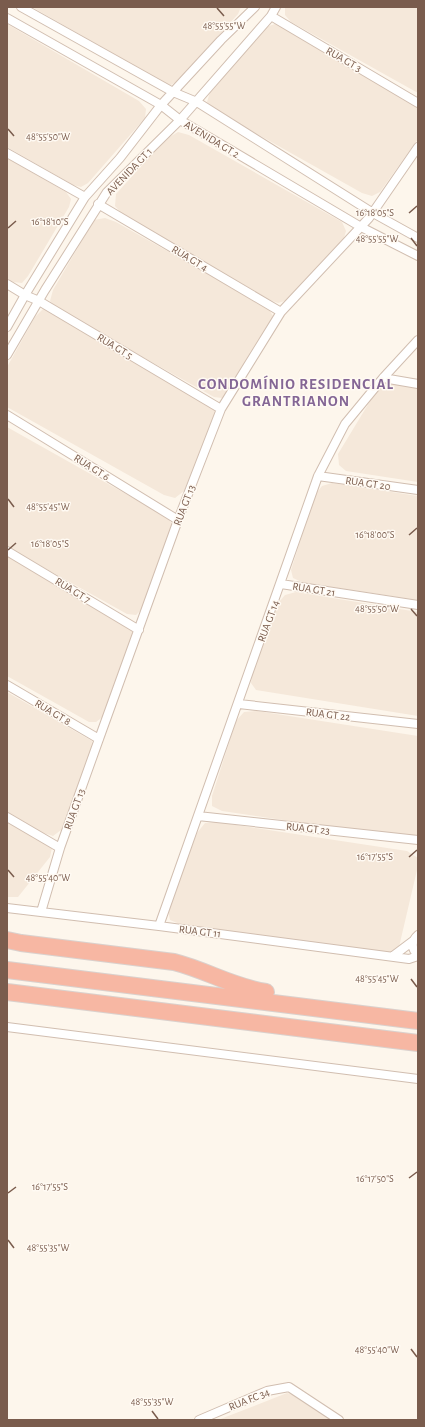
<svg xmlns="http://www.w3.org/2000/svg" width="425" height="1427" font-family="'Alegreya Sans',sans-serif">
<rect width="100%" height="100%" fill="#fdf6ec"/>
<!-- residential -->
<path fill="#f5e8da" d="M32,7H241L238,14L178,81L169,86Z
M285,7H418V93L291,22L285,15Z
M7,24L139,101L146,109L145,118L88,183L81,187L73,185L7,147Z
M275,24L284,26L418,103V139L380,192L372,196L362,193L211,108L207,102L210,92L266,27Z
M178,132L189,135L342,222L346,231L343,241L288,300L278,303L270,300L123,215L115,206L116,194L166,139Z
M7,158L66,192L71,199L69,207L28,276L22,283L13,282L7,278Z
M105,218L116,222L268,308L273,316L271,324L228,394L222,398L214,397L57,309L50,301L53,290L94,220Z
M43,309L51,310L214,409L216,416L184,491L175,498L164,495L7,407V367L35,317Z
M384,381L418,386V482L346,471L339,465L338,454L378,388Z
M7,427L167,517L172,524L171,534L142,609L136,615L127,614L7,547Z
M332,483L418,496V600L304,583L293,578L291,570L315,495L322,486Z
M7,556L127,624L132,631V642L104,716L96,722H89L7,676Z
M296,592L418,612V716L256,690L251,683L252,674L279,602L285,595Z
M7,692L92,741L91,753L61,830L53,836L40,832L7,813Z
M257,711L418,736V838L412,839L222,811L212,806V796L236,721L244,712Z
M7,820L45,841L52,848L50,857L18,897H7Z
M217,822L407,851L418,858L417,870L399,947L392,953H383L182,925L170,920L168,910L197,833L205,823Z
M287,1393L297,1395L336,1420H218Z"/>
<g fill="none" stroke-linecap="round" stroke-linejoin="round">
<defs>
<path id="street" d="M21,7L173,92L197,102L373,213L418,238
M271,16L418,103
M7,18L161,105L180,120L361,227L418,256
M7,153L85,197
M98,204L281,312
M7,284L25,295L39,301L221,409
M7,327L25,295L85,197L120,158L161,105L221,40L255,7
M7,355L45,290L107,192L180,120L271,16L276,7
M383,378L418,384
M7,415L178,520
M318,476L418,490
M7,551L139,630
M281,584L418,605
M7,685L99,739
M239,704L418,724
M198,816L418,840
M7,817L60,848
M7,908L159,926L409,959L418,956
M41,912L60,848L99,739L178,520L221,409L281,312L369,218L418,147
M159,926L318,476L345,424L383,378L418,340
M418,935C411,941 411,949 418,955
M393,956L413,941
M7,1027L418,1079
M199,1420L267,1391L289,1387L339,1420"/>
<path id="highway" d="M7,940L21,943L174,962C206,970 233,987 266,992
M7,970L418,1021
M7,992L418,1043"/>
</defs>
<!-- street casing -->
<use href="#street" stroke="#d1beb0" stroke-width="10"/>
<!-- highway casing -->
<use href="#highway" stroke="#dad1cd" stroke-width="18"/>
<!-- street -->
<use href="#street" stroke="#fff" stroke-width="8"/>
<!-- highway -->
<use href="#highway" stroke="#f7b7a3" stroke-width="16"/>
</g>
<!-- ticks -->
<path fill="none" stroke="#7a5c4d" stroke-width="1.5" d="M217,8L224,16M8,129L14,136M409,213L417,206M8,228L16,221M411,238L417,246M8,499L14,507M409,535L417,528M8,550L16,543M411,609L417,616M409,857L417,850M8,870L14,877M411,979L417,987M409,1178L417,1172M8,1193L16,1187M8,1240L14,1248M411,1349L417,1357M152,1411L158,1419"/>
<g text-anchor="middle" stroke-width="3" stroke-linejoin="round" paint-order="stroke">
<!-- street labels -->
<g font-size="11" fill="#7a5c4d" stroke="#fffaf3">
<text transform="translate(344 59) rotate(30)" y="4">RUA GT 3</text>
<text transform="translate(212 139) rotate(31)" y="4">AVENIDA GT 2</text>
<text transform="translate(129 171) rotate(-46)" y="4">AVENIDA GT 1</text>
<text transform="translate(190 258) rotate(31)" y="4">RUA GT 4</text>
<text transform="translate(115 346) rotate(31)" y="4">RUA GT 5</text>
<text transform="translate(92 467) rotate(32)" y="4">RUA GT 6</text>
<text transform="translate(368 483) rotate(8)" y="4">RUA GT 20</text>
<text transform="translate(184 505) rotate(-69)" y="4">RUA GT 13</text>
<text transform="translate(314 589) rotate(9)" y="4">RUA GT 21</text>
<text transform="translate(73 590) rotate(31)" y="4">RUA GT 7</text>
<text transform="translate(268 621) rotate(-70)" y="4">RUA GT 14</text>
<text transform="translate(53 712) rotate(31)" y="4">RUA GT 8</text>
<text transform="translate(328 714) rotate(7)" y="4">RUA GT 22</text>
<text transform="translate(74 809) rotate(-70)" y="4">RUA GT 13</text>
<text transform="translate(308 828) rotate(6)" y="4">RUA GT 23</text>
<text transform="translate(200 931) rotate(7)" y="4">RUA GT 11</text>
<text transform="translate(249 1399) rotate(-22)" y="4">RUA FC 34</text>
</g>
<!-- district labels -->
<g font-size="15" font-weight="bold" letter-spacing="1" fill="#846695" stroke="#fffaf3">
<text x="296" y="389">CONDOMÍNIO RESIDENCIAL<tspan x="296" dy="17">GRANTRIANON</tspan></text>
</g>
</g>
<g font-size="10" text-anchor="middle" fill="#7a5c4d" stroke="#fffaf3" stroke-width="3" stroke-linejoin="round" paint-order="stroke">
<text x="224" y="29">48°55'55"W</text>
<text x="48" y="140">48°55'50"W</text>
<text x="375" y="216">16°18'05"S</text>
<text x="50" y="225">16°18'10"S</text>
<text x="377" y="242">48°55'55"W</text>
<text x="48" y="510">48°55'45"W</text>
<text x="375" y="538">16°18'00"S</text>
<text x="50" y="547">16°18'05"S</text>
<text x="377" y="612">48°55'50"W</text>
<text x="375" y="860">16°17'55"S</text>
<text x="48" y="881">48°55'40"W</text>
<text x="377" y="982">48°55'45"W</text>
<text x="375" y="1182">16°17'50"S</text>
<text x="50" y="1190">16°17'55"S</text>
<text x="48" y="1251">48°55'35"W</text>
<text x="377" y="1353">48°55'40"W</text>
<text x="152" y="1405">48°55'35"W</text>
</g>
<!-- border -->
<rect width="425" height="1427" fill="none" stroke="#7a5c4d" stroke-width="16"/>
</svg>
